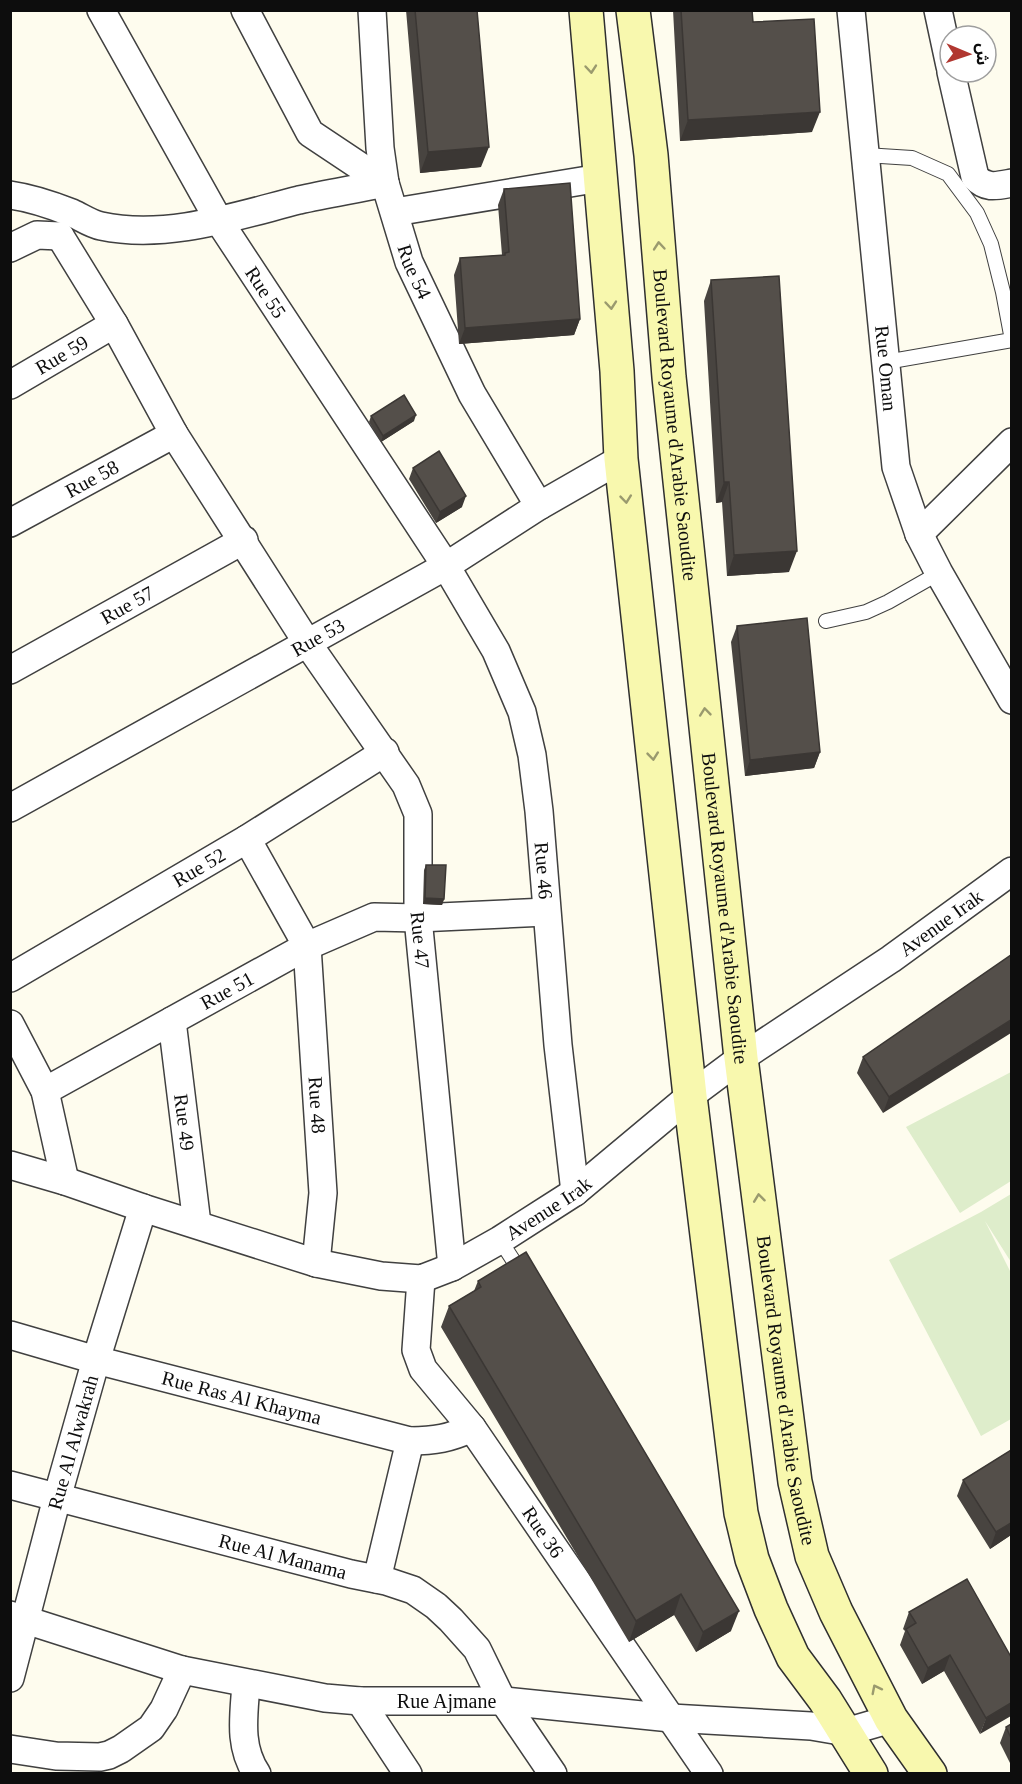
<svg xmlns="http://www.w3.org/2000/svg" width="1022" height="1784" font-family="'Times New Roman','Noto Sans Arabic',serif">
<rect width="100%" height="100%" fill="#fefcee"/>
<!-- pitch -->
<path fill="#deedcb" d="M1011,1072V1181L960,1213L906,1127Z
M1011,1194V1262L985,1221L1011,1273V1419L981,1436L889,1260L981,1212Z"/>
<g fill="none" stroke-linecap="round" stroke-linejoin="round">
<defs>
<path id="lane" d="M865,155L912,158L948,174L977,213L991,244L1003,292L1012,340
M886,362L1012,340
M826,621L866,612L888,602L939,573
M500,1240L522,1274"/>
<g id="street">
<path id="s1" d="M101,10L219,221L446,566L496,651L522,712L532,755L539,811L558,1045L575,1192"/>
<path d="M245,10L310,133L385,183"/>
<path id="s2" d="M372,10L380,148L385,183L409,262L472,394L539,506"/>
<path id="s3" d="M851,10L896,467L919,534L939,573L1012,700"/>
<path d="M938,10L950,66"/>
<path d="M951,72L975,177C986,189 996,186 1012,183"/>
<path d="M10,195C31,198 52,205 72,213C81,217 91,224 101,226C167,240 236,216 299,200C327,194 356,189 385,183"/>
<path d="M395,212L600,178"/>
<path id="s4" d="M60,236L114,324L174,434L308,644L406,785L418,814V918L452,1267"/>
<path d="M10,248L37,235L60,236"/>
<path id="s5" d="M10,385L114,324"/>
<path id="s6" d="M10,523L174,434"/>
<path d="M919,534L1012,442"/>
<path id="s7" d="M10,670L244,540"/>
<path id="s8" d="M10,808L446,566L539,506L621,459"/>
<path id="s9" d="M247,839L307,946L323,1193L316,1263"/>
<path id="s10" d="M10,978L247,839L385,752"/>
<path id="s11" d="M172,1021L197,1224"/>
<path d="M10,1024L45,1091L65,1181"/>
<path id="s12" d="M45,1091L307,946L374,917L418,918L546,912"/>
<path id="s13" d="M10,1165L65,1181L143,1208L316,1263L381,1276L421,1279L452,1267L500,1240L575,1192L690,1096L741,1058L891,959L1012,871"/>
<path id="s14" d="M421,1279L416,1350L423,1369L472,1428L709,1774"/>
<path id="s15" d="M10,1335L96,1360L410,1441C435,1441 450,1438 472,1428"/>
<path id="s16" d="M10,1485L351,1574L386,1581L413,1590L436,1606L451,1620L477,1649L500,1696L553,1774"/>
<path d="M377,1579L410,1441"/>
<path id="s17" d="M10,1615L182,1670L325,1698L360,1701H504L671,1718L811,1726L846,1732L891,1719"/>
<path id="s18" d="M10,1678L57,1498L96,1360L143,1208"/>
<path d="M246,1684C244,1715 238,1746 257,1774"/>
<path d="M360,1701L408,1774"/>
<path d="M10,1749L56,1756L100,1757L109,1755L121,1749L151,1728L164,1709L182,1670"/>
</g>
<g id="secondary">
<path d="M586,10L617,371L621,459L690,1096L741,1513L752,1559L771,1609L793,1657L825,1700L871,1774"/>
<path id="s19" d="M633,10L651,155L669,377L741,1058L795,1482L812,1556L836,1612L891,1719L930,1774"/>
</g>
</defs>
<!-- lane casing -->
<use href="#lane" stroke="#404040" stroke-width="16"/>
<!-- street casing -->
<use href="#street" stroke="#404040" stroke-width="30"/>
<!-- secondary casing -->
<use href="#secondary" stroke="#2f2f2f" stroke-width="36"/>
<!-- lane -->
<use href="#lane" stroke="#fff" stroke-width="14"/>
<!-- street -->
<use href="#street" stroke="#fff" stroke-width="27"/>
<!-- secondary -->
<use href="#secondary" stroke="#f8f8ae" stroke-width="33"/>
</g>
<!-- wall -->
<path fill="#484440" d="M406,10H477L481,167L420,173Z
M673,10H752L753,22L812,132L680,141Z
M504,189L580,319L574,335L459,344L454,275L460,258L502,255L498,205Z
M711,280L789,572L727,576L722,502L716,503L704,301Z
M371,416L414,421L381,442L369,422Z
M413,468L462,507L436,523L409,479Z
M737,626L820,752L814,768L745,776L731,642Z
M426,865L444,899L442,905L423,904L424,870Z
M1011,955L883,1113L857,1073L863,1057Z
M478,1281L731,1631L696,1652L674,1615L629,1642L441,1327L449,1306L474,1291Z
M963,1480L1011,1535L990,1549L957,1496Z
M909,1612L1011,1657L980,1734L944,1671L922,1684L900,1645L905,1631L903,1629Z
M1011,1724V1765L1000,1743L1006,1727Z"/>
<!-- shaded-wall -->
<path fill="#3b3734" d="M820,112L812,132L680,141L688,120Z
M489,147L481,167L420,173L428,152Z
M580,319L574,335L459,344L465,328Z
M416,415L414,421L381,442L383,436Z
M724,482H729L722,502L716,503Z
M466,496L462,507L436,523L440,512Z
M797,551L789,572L727,576L734,555Z
M820,752L814,768L745,776L750,760Z
M425,898L444,899L442,905L423,904Z
M1011,1020V1033L883,1113L889,1097Z
M1011,1523V1535L990,1549L996,1532Z
M681,1594L674,1615L629,1642L636,1621Z
M739,1611L731,1631L696,1652L703,1632Z
M950,1655L944,1671L922,1684L928,1668Z
M1011,1703V1716L980,1734L986,1718Z"/>
<!-- building -->
<path fill="#544f4a" stroke="#3b3734" stroke-width="1.5" d="M415,10H477L489,147L428,152Z
M681,10H752L753,22L814,19L820,112L688,120Z
M570,183L580,319L465,328L460,258L505,255V253L509,252L504,189Z
M779,276L797,551L734,555L729,482H724L711,280Z
M404,395L416,415L383,436L371,416Z
M439,451L466,496L440,512L413,468Z
M807,618L820,752L750,760L737,626Z
M426,865H446L444,899L425,898Z
M1011,955V1020L889,1097L863,1057Z
M526,1252L739,1611L703,1632L681,1594L636,1621L449,1306L481,1287L478,1281Z
M1011,1450V1523L996,1532L963,1480Z
M967,1579L1011,1657V1703L986,1718L950,1655L928,1668L906,1629L916,1623L909,1612Z
M1011,1724V1738L1006,1727Z"/>
<!-- one-way arrows -->
<defs><path id="oneway-chevron" d="M-2-3.5L2.5 0L-2 3.5" fill="none" stroke-width="1.6" stroke-linecap="round" stroke-linejoin="round" transform="scale(1.5)"/></defs>
<g stroke="#9a9a6e">
<use href="#oneway-chevron" transform="translate(591 69) rotate(85)"/>
<use href="#oneway-chevron" transform="translate(659 246) rotate(-95)"/>
<use href="#oneway-chevron" transform="translate(611 305) rotate(85)"/>
<use href="#oneway-chevron" transform="translate(626 499) rotate(84)"/>
<use href="#oneway-chevron" transform="translate(705 712) rotate(-96)"/>
<use href="#oneway-chevron" transform="translate(653 756) rotate(84)"/>
<use href="#oneway-chevron" transform="translate(759 1198) rotate(-97)"/>
<use href="#oneway-chevron" transform="translate(876 1689) rotate(-117)"/>
</g>
<g text-anchor="middle" stroke-width="6" stroke-linejoin="round" paint-order="stroke">
<!-- street labels -->
<g font-size="20" fill="#0d0d0d" stroke="#fff">
<text dy="7" stroke="none"><textPath href="#s2" startOffset="267">Rue 54</textPath></text>
<text dy="7" stroke="none"><textPath href="#s1" startOffset="327">Rue 55</textPath></text>
<text dy="7" stroke="none"><textPath href="#s5" startOffset="60">Rue 59</textPath></text>
<text dy="7" stroke="none"><textPath href="#s3" startOffset="360">Rue Oman</textPath></text>
<text dy="7" stroke="none"><textPath href="#s19" startOffset="417">Boulevard Royaume d'Arabie Saoudite</textPath></text>
<text dy="7" stroke="none"><textPath href="#s6" startOffset="93">Rue 58</textPath></text>
<text dy="7" stroke="none"><textPath href="#s7" startOffset="134">Rue 57</textPath></text>
<text dy="7" stroke="none"><textPath href="#s8" startOffset="352">Rue 53</textPath></text>
<text dy="7" stroke="none"><textPath href="#s10" startOffset="219">Rue 52</textPath></text>
<text dy="7" stroke="none"><textPath href="#s1" startOffset="980">Rue 46</textPath></text>
<text dy="7" stroke="none"><textPath href="#s19" startOffset="903">Boulevard Royaume d'Arabie Saoudite</textPath></text>
<text dy="7" stroke="none"><textPath href="#s13" startOffset="1060">Avenue Irak</textPath></text>
<text dy="7" stroke="none"><textPath href="#s4" startOffset="807">Rue 47</textPath></text>
<text dy="7" stroke="none"><textPath href="#s12" startOffset="208">Rue 51</textPath></text>
<text dy="7" stroke="none"><textPath href="#s9" startOffset="282">Rue 48</textPath></text>
<text dy="7" stroke="none"><textPath href="#s11" startOffset="102">Rue 49</textPath></text>
<text dy="7" stroke="none"><textPath href="#s13" startOffset="574">Avenue Irak</textPath></text>
<text dy="7" stroke="none"><textPath href="#s19" startOffset="1389">Boulevard Royaume d'Arabie Saoudite</textPath></text>
<text dy="7" stroke="none"><textPath href="#s15" startOffset="240">Rue Ras Al Khayma</textPath></text>
<text dy="7" stroke="none"><textPath href="#s18" startOffset="244">Rue Al Alwakrah</textPath></text>
<text dy="7" stroke="none"><textPath href="#s14" startOffset="294">Rue 36</textPath></text>
<text dy="7" stroke="none"><textPath href="#s16" startOffset="282">Rue Al Manama</textPath></text>
<text dy="7" stroke="none"><textPath href="#s17" startOffset="448">Rue Ajmane</textPath></text>
</g>
</g>
<!-- border -->
<rect width="1022" height="1784" fill="none" stroke="#0d0d0d" stroke-width="24"/>
<!-- north arrow -->
<g transform="translate(968 54) rotate(92)"><circle r="28" fill="#ffffff" stroke="#9e9e9e" stroke-width="1.5"/>
<path d="M0-4.5L10 22L0 15L-10 22Z" fill="#b13730"/>
<text y="-9" font-size="16" font-weight="bold" text-anchor="middle" fill="#0d0d0d">ش</text>
</g>
</svg>
